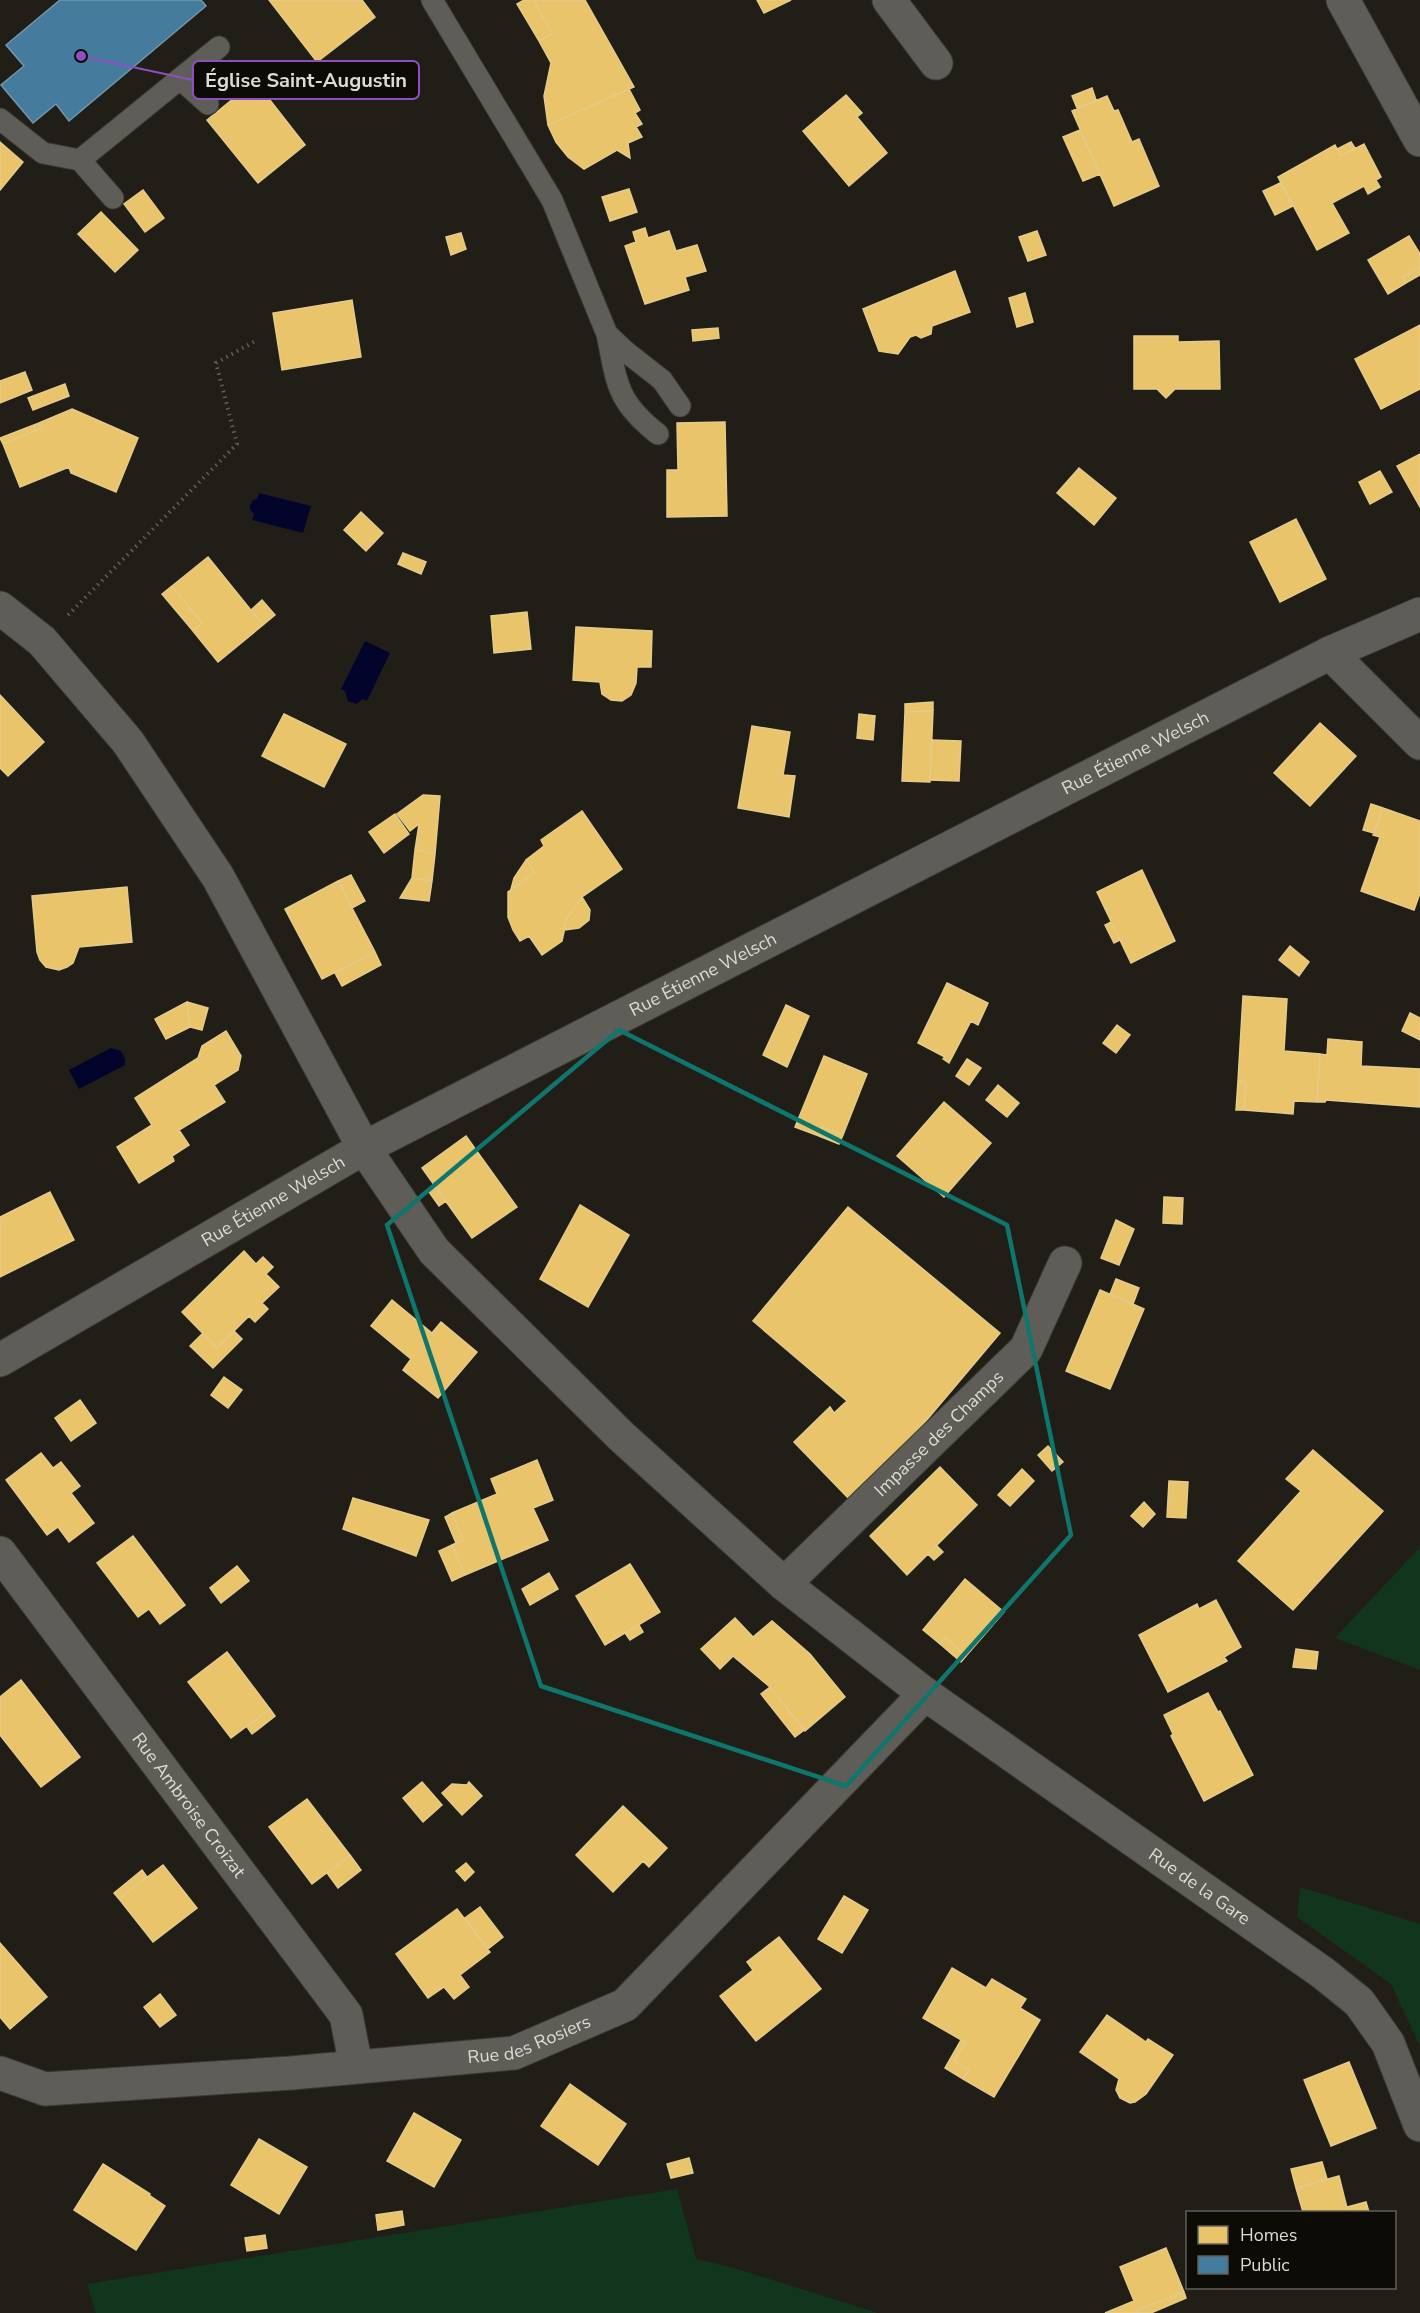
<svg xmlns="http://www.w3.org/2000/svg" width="1420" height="2313" font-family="'Nunito Sans',sans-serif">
<rect width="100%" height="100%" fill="#201e17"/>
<!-- green -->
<path fill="#12361d" d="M1420,1547V1670L1335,1638Z
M1300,1887L1420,1924V2046L1391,1984L1297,1917Z
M677,2189L696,2259L734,2268L878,2313H96L87,2284Z"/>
<!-- water -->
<path fill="#03042c" d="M259,493L311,506L303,533L252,520L254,514L250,510V505L253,500L257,499Z
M365,641L390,653L367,701L363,699L356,704L348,701L345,691L341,689Z
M111,1048L121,1051L125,1059V1065L79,1089L69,1070Z"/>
<!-- homes -->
<path fill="#e9c46a" stroke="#e5cb89" stroke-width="1.5" d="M269,0H362L375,17L317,62Z
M524,0H534L552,34L539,41L517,4Z
M534,0H585L634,87L548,125L544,96L551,63L539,41L552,34Z
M757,0H791L764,13Z
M255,81L305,145L258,183L207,120Z
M1092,88L1096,100L1077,108L1072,96Z
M629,89L640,110L635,113L642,124L636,127L642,137L628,143L630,158L617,150L584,169L568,157L556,142L548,125Z
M846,95L862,113L857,117L887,153L849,186L803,131Z
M1107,96L1114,111L1118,110L1132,142L1139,139L1159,186L1114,206L1072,111Z
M1080,130L1100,174L1083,181L1063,137Z
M0,142L23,162L0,190Z
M1351,142L1355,148L1341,156L1337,149Z
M1364,144L1381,177L1376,180L1380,187L1368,194L1364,186L1332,203L1349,233L1317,250L1278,177L1335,145L1341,156Z
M1280,183L1293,206L1275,215L1263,191Z
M629,189L637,212L610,221L602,197Z
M143,190L164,218L145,232L124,204Z
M101,212L138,250L115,272L78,234Z
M645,228L648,238L669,231L676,251L697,245L706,271L685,277L689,290L645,304L625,246L636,242L633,232Z
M1037,231L1046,255L1028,261L1019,237Z
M461,233L466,249L451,255L446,237Z
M1409,236L1420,254V267L1402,277L1406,283L1388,294L1368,260Z
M1420,267V275L1406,283L1402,277Z
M955,271L970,312L932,326L931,334L921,338L916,335L910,337L898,354L879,351L863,309Z
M1025,293L1033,322L1017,327L1009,298Z
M352,300L361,357L282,370L273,313Z
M1420,325V389L1381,409L1355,359Z
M718,328L719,338L693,341L692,330Z
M1134,336H1178V342L1219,341L1220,389H1175L1166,398L1157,389H1134Z
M25,372L32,390L0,403V381Z
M65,384L69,396L33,410L28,398Z
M72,409L138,438L116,492L71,473L69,467L20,487L3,444L41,428L39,423Z
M725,422L727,516L667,517V470H678L677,423Z
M39,423L41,428L3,444L0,438Z
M1420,454V507L1397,466Z
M1079,468L1116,498L1094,525L1057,493Z
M1380,471L1392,492L1370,504L1359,482Z
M361,512L383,533L366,551L344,530Z
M1296,519L1326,579L1280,602L1250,542Z
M403,553L426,562L421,574L398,564Z
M208,557L263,625L218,662L193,631L202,623L172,586Z
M172,586L202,623L193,631L162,594Z
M262,600L275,615L263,625L251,610Z
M527,612L531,649L494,653L491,616Z
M576,627L652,631L651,667H637L636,683L631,695L622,701L611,700L602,694L600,682L573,680Z
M0,695L44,742L8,776L0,768Z
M933,702V711L905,712V704Z
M933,711L930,782L902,781L905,712Z
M284,714L346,744L324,787L262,756Z
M859,714L875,716L873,740L857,738Z
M1320,723L1356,756L1310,806L1274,773Z
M752,726L790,732L783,775L795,776L789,817L738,808Z
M931,740L961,741L959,781L930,780Z
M423,795L440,796L435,854L415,850L419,824L410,831L397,814Z
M1371,804L1383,808L1374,833L1363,830Z
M1383,808L1420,821V893L1414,910L1361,891L1380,837L1373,835Z
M582,811L622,869L582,897L567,918L562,941L542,955L529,936L520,941L513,930L508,917V892L535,873L526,860L544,846L541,840Z
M395,814L409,834L384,853L369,832Z
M415,850L435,854L432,881L412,878Z
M526,860L535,873L511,889L514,878Z
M1142,870L1175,941L1131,963L1097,892Z
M351,875L365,901L352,908L338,881Z
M412,878L432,881L429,901L400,898Z
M338,881L375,952L322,979L285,909Z
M127,887L132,942L79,947L73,963L67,967L59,970L46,967L40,960L37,952L32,896Z
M582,897L590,910L589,920L579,928L564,930L567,918Z
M1111,922L1120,940L1114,943L1105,925Z
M1290,946L1309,962L1299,976L1279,960Z
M375,952L381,965L342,986L335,973Z
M947,983L988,1003L978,1025L971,1021L949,1063L943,1059L945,1057L918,1043Z
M1243,996L1287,999L1284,1051L1320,1054L1317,1102L1294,1101L1293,1114L1244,1110L1246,1082L1238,1081Z
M187,1002L190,1027L166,1039L155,1019Z
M187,1002L208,1008L202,1030L190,1027Z
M786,1005L809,1016L787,1067L763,1055Z
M1410,1013L1420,1018V1040L1402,1031Z
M1117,1025L1130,1035L1116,1053L1103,1043Z
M226,1031L241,1056L238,1070L214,1085L225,1102L179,1130L189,1145L172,1156L174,1161L139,1183L117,1147L152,1125L135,1098L198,1058L202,1046Z
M1328,1039L1362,1042L1361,1066L1420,1069V1107L1326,1100L1325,1102H1317L1320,1054L1327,1055Z
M824,1056L867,1074L843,1135L822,1127L819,1136L795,1127Z
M967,1059L981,1068L969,1085L956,1076Z
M1238,1081L1246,1082L1244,1110H1236Z
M998,1085L1019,1103L1007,1117L986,1100Z
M944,1102L991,1143L944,1197L897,1156Z
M822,1127L843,1135L839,1144L819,1136Z
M466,1136L517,1207L472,1238L422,1168Z
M436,1187L446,1201L439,1206L429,1192Z
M50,1192L74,1240L0,1277V1217Z
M1164,1197L1183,1198L1182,1224L1163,1223Z
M580,1205L629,1235L588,1307L540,1279Z
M848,1207L1000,1333L904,1447L851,1501L794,1442L830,1407L834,1413L847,1401L753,1321Z
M1116,1220L1134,1229L1119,1265L1101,1258Z
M244,1251L256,1264L263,1257L273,1267L266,1274L279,1287L262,1303L268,1309L255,1322L249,1316L217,1348L182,1312Z
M1116,1279L1139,1288L1133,1304L1110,1294Z
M1100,1290L1144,1309L1110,1389L1066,1371Z
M392,1300L432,1333L441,1322L477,1352L438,1398L403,1370L411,1359L371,1326Z
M234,1331L242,1339L213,1368L190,1346L203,1333L217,1348Z
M224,1377L242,1390L228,1408L211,1395Z
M80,1400L96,1423L71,1441L55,1418Z
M1048,1446L1063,1462L1052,1471L1038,1455Z
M1313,1450L1383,1511L1293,1610L1238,1561L1301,1491L1286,1479Z
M41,1453L53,1468L61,1462L80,1486L71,1493L94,1523L69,1542L58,1527L47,1535L6,1480Z
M537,1460L553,1500L533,1508L548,1540L465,1575L452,1545L463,1540L452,1513L497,1494L491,1479Z
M940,1467L977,1505L907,1575L870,1536Z
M1022,1469L1034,1481L1010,1506L998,1495Z
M1169,1481L1188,1482L1186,1518L1167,1517Z
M353,1498L429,1520L416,1556L343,1529Z
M1144,1502L1155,1514L1143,1527L1131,1516Z
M452,1513L463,1540L456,1543L445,1517Z
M133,1536L185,1605L160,1624L149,1609L138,1617L97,1563Z
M452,1545L465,1575L452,1581L439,1551Z
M936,1545L943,1552L934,1560L928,1554Z
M630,1564L660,1612L605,1645L576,1596Z
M237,1566L249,1581L221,1603L210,1588Z
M549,1573L558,1589L530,1605L522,1589Z
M965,1579L1004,1612L966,1656L945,1637L940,1644L923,1630Z
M1216,1600L1241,1647L1224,1657L1227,1661L1168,1692L1139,1635L1197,1604L1199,1609Z
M735,1618L753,1637L772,1621L810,1654L845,1697L805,1731L770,1687L733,1656L720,1669L701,1649Z
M639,1625L643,1632L630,1640L625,1633Z
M945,1637L966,1656L961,1662L940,1644Z
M1296,1649L1318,1652L1316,1669L1293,1667Z
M227,1652L270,1709L231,1738L188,1682Z
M21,1680L80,1757L41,1787L0,1735V1697Z
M770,1687L804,1730L795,1737L761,1694Z
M1208,1693L1218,1712L1220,1711L1253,1775L1204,1801L1171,1736L1173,1734L1164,1715Z
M270,1709L275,1716L252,1734L247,1727Z
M422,1782L442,1805L423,1822L403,1798Z
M469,1782L482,1796L462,1815L442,1793L452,1784L467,1785Z
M307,1799L350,1855L312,1884L269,1827Z
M623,1806L667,1848L649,1867L643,1861L613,1892L576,1855Z
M350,1855L361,1870L338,1888L327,1873Z
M466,1863L474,1872L465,1881L456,1871Z
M163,1865L197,1908L153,1942L119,1899Z
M142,1870L147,1877L119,1899L114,1893Z
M844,1896L868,1910L842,1953L818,1939Z
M480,1907L503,1937L488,1949L465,1918Z
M457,1909L490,1952L460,1975L469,1987L454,1999L444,1987L428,1998L396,1954Z
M779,1937L821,1989L756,2041L720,1996L753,1970L747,1962Z
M0,1943L47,1997L10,2029L0,2017Z
M952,1968L986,1988L992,1979L1026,1999L1020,2008L1040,2020L994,2097L963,2079L969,2070L954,2061L965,2042L923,2018Z
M160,1994L176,2015L160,2027L144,2007Z
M1107,2015L1146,2042L1148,2039L1173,2055L1146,2094L1135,2102L1130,2103L1120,2098L1116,2090L1119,2079L1080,2052Z
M961,2040L965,2042L954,2061L969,2070L963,2079L945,2068Z
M1349,2062L1376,2128L1331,2146L1304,2080Z
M570,2084L626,2124L598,2165L541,2126Z
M414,2113L461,2140L434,2187L387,2161Z
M259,2139L307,2167L279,2214L231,2185Z
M689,2158L693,2173L671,2178L667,2164Z
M1322,2162L1327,2179L1296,2188L1291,2169Z
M103,2164L150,2194L149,2195L165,2206L136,2250L74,2210Z
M1339,2176L1348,2212H1303L1296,2188Z
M1366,2202L1369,2212H1348L1347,2207Z
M402,2211L404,2225L378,2230L376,2215Z
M265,2235L267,2248L247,2251L245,2238Z
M1166,2248L1184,2292L1137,2310L1138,2313H1105L1134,2301L1120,2267Z
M1184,2292L1186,2298L1151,2313H1138L1137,2310Z"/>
<!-- public -->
<path fill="#457b9d" stroke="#7398ad" stroke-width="1.5" d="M60,0H201L206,6L69,121L56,104L33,123L1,85L24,66L6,45Z"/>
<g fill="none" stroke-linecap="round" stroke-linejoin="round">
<defs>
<path id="service" d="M432,0L552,200L607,334L625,351L662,380L680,406
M180,79L208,104
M0,119L43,153L80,160L219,47
M80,160L113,198
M607,334C617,383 616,401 658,434"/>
<g id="minor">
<path d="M889,0L936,63"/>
<path d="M1343,0L1420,140"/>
<path id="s1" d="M0,608L42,641L128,742L218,877L364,1148L434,1251L621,1436L784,1584L925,1694L1323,1973L1359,2002L1388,2043L1420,2125"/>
<path d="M1330,653L1420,743"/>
<path id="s2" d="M0,1360L364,1148L1330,653L1420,614"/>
<path id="s3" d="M0,1553L346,2015L356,2066"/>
<path id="s4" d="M784,1584L1026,1349L1065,1263"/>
<path id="s5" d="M0,2073L45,2089L291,2073L514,2053L625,2005L925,1694"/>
</g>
</defs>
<!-- service casing -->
<use href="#service" stroke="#3c3a34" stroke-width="23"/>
<!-- minor casing -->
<use href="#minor" stroke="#3c3a34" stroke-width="35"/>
<!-- path -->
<path stroke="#5f5e58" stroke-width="4" stroke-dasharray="1.5 4.5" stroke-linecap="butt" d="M68,615L237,444L216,363L257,340"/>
<!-- service -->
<use href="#service" stroke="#5f5d57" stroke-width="21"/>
<!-- minor -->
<use href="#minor" stroke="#5f5d57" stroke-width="33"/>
</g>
<!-- marked area -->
<path fill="none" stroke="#0f766e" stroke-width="4.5" stroke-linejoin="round" d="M619,1030L1007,1225L1071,1535L846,1786L541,1686L387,1225Z"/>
<g text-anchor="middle" stroke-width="6" stroke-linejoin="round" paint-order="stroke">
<!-- street labels -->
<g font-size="18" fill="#dddcd2" stroke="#0c0b05">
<text dy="6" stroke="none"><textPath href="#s2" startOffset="1288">Rue Étienne Welsch</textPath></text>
<text dy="6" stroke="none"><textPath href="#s2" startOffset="802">Rue Étienne Welsch</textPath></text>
<text dy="6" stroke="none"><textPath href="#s2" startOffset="316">Rue Étienne Welsch</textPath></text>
<text dy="6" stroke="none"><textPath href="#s4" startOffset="216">Impasse des Champs</textPath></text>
<text dy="6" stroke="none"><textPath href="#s3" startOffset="315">Rue Ambroise Croizat</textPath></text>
<text dy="6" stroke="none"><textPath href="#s1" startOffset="1778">Rue de la Gare</textPath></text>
<text dy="6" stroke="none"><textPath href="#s5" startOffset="536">Rue des Rosiers</textPath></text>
</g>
</g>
<!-- callouts -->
<path fill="none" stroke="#8f4fc3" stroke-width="2" d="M81 56L193 80"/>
<circle fill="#8f4fc3" stroke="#0c0b05" stroke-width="2" cx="81" cy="56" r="6"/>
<rect fill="#0c0b05" stroke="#8f4fc3" stroke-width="2" x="193" y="61" width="226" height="38" rx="6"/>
<g font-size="20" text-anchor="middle" font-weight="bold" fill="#dddcd2">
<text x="306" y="87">Église Saint-Augustin</text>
</g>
<!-- legend -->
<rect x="1186" y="2211" width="210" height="78" fill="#0c0b05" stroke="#605f57" stroke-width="1.5"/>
<rect x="1198" y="2226" width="30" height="18" fill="#e9c46a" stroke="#605f57" stroke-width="1.5"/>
<text x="1240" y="2241" font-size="18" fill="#dddcd2">Homes</text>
<rect x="1198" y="2256" width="30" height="18" fill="#457b9d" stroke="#605f57" stroke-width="1.5"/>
<text x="1240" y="2271" font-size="18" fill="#dddcd2">Public</text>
</svg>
